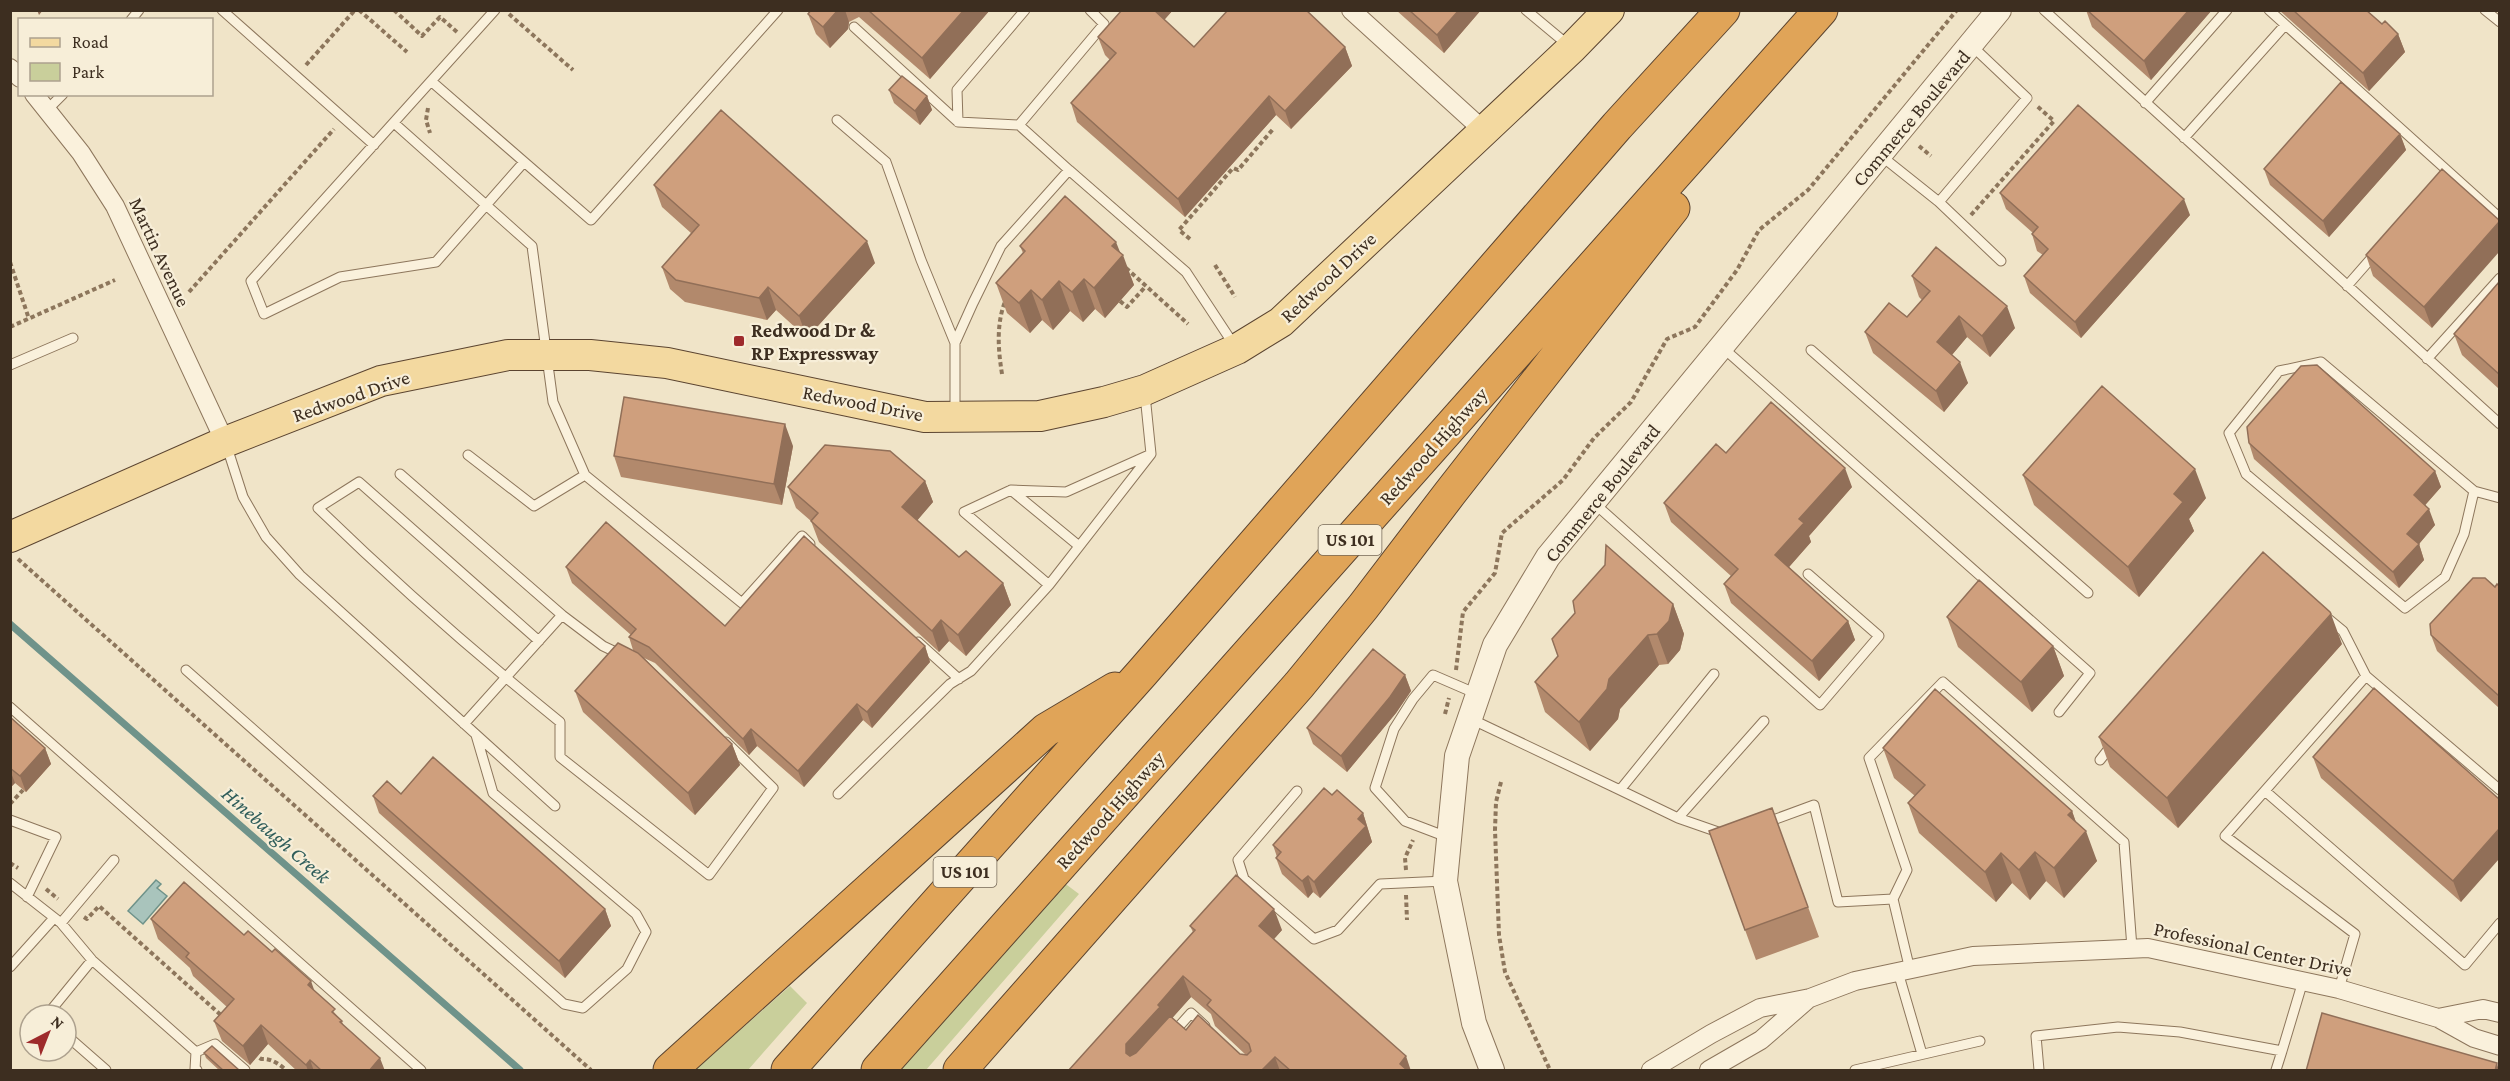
<svg xmlns="http://www.w3.org/2000/svg" width="2510" height="1081" font-family="'Crimson Pro',serif">
<rect width="100%" height="100%" fill="#f0e4c8"/>
<!-- green -->
<path fill="#c9cf9b" d="M1063,882L1079,894L926,1070H897Z
M790,986L807,1003L748,1070H695Z"/>
<!-- water -->
<path fill="#a9c4bc" stroke="#6f938a" stroke-width="1.5" d="M156,880L161,884L157,888L167,896L143,924L128,911Z"/>
<g fill="none" stroke-linecap="round" stroke-linejoin="round">
<!-- stream -->
<path stroke="#6f938a" stroke-width="7" d="M10,624L520,1070"/>
<defs>
<path id="service" d="M222,10L374,145
M495,10L251,281L264,314L340,277L436,262L524,162
M1025,10L957,90L958,122L1019,125L1069,170
M1526,10L1568,45
M2044,10L2500,424
M2269,10L2500,218
M2485,10L2500,22
M131,20L139,10
M854,27L958,122
M431,81L591,220L778,10
M2145,103L2227,10
M48,109L63,94
M837,120L886,162L921,260L955,343
M394,123L532,246L553,402L585,475L742,603L802,536L810,544
M1019,125L1104,24L1090,10
M2184,138L2285,25
M1880,155L1939,202L2027,98L1971,45
M1939,202L2001,261
M2347,286L2375,254
M1722,347L2090,673L2059,712
M1811,350L2088,593
M2427,359L2500,278
M10,365L73,338
M1145,395L1151,454L1049,585L964,512L1011,490L1066,492L1151,454
M955,412V343L973,303L1001,246L1069,170L1186,272L1234,345
M227,447L243,497L266,537L300,575L555,806
M468,455L534,506L585,475
M400,474L562,615L464,724
M1011,490L1079,546
M2474,491L2464,534L2445,577L2405,608L2246,474L2229,433L2279,371L2321,362L2474,491L2500,498
M1595,504L1820,705L1879,636L1808,574
M562,615L603,646L622,655
M2326,617L2343,631L2366,676
M539,641L359,482L318,508C395,583 476,654 560,722V757L709,875L773,788L726,742
M918,642L959,679
M186,670L564,1004L583,1008L627,969L646,932L636,914L493,793L476,735
M10,707L421,1070
M1471,719L1620,790L1714,674
M2100,760L2111,746
M1620,790L1678,818L1764,721
M1297,791L1238,860L1244,879L1314,939L1338,930L1380,884L1445,881
M2265,791L2465,965L2500,923
M838,794L950,684L971,671L1049,585
M1678,818L1721,833
M10,820L56,837L27,897
M1765,823L1814,805L1838,902L1893,899L1910,970
M1447,837L1405,821L1375,788L1394,729L1413,699L1433,675L1477,694
M10,883L61,923L114,860
M1893,899L1907,870L1869,758L1943,682L2124,842L2132,948
M61,923L92,960L196,1052
M10,967L54,918
M1898,972L1922,1054
M2339,989L2355,934L2225,836L2366,676L2500,790
M47,1015L92,960
M1173,1033L1191,1013L1205,1026
M66,1035L106,1070
M2282,1051L2303,981
M196,1052L215,1044L245,1070
M196,1052L195,1069L197,1070
M1855,1070L1980,1041
M2039,1070L2036,1036L2118,1027L2180,1032L2282,1051L2276,1070"/>
<path id="minor" d="M1351,10L1483,130
M10,68L20,78
M34,94L81,153L115,206L225,442
M2438,1018L2483,1009L2500,1013
M1651,1070L1711,1034L1760,1008L1810,998L1855,981L1973,956L2148,948L2339,989L2438,1018L2474,1038L2500,1046
M1709,1070L1761,1040L1807,1000"/>
<path id="tertiary" d="M1492,1070L1474,1023L1445,881L1457,756L1495,645L1548,557L1999,10"/>
<path id="primary" d="M10,537L225,442L381,381L508,355H590L667,363L925,417L1040,416L1104,402L1145,390L1237,349L1281,322L1572,48L1609,10"/>
<path id="motorway" d="M670,1070L1046,730L1115,689
M788,1070L1142,673L1617,126L1723,10
M878,1070L1821,10
M960,1070L1299,685L1363,607L1450,493L1673,208"/>
</defs>
<!-- service casing -->
<use href="#service" stroke="#8d765c" stroke-width="11"/>
<!-- minor casing -->
<use href="#minor" stroke="#8d765c" stroke-width="20"/>
<!-- tertiary casing -->
<use href="#tertiary" stroke="#8d765c" stroke-width="26"/>
<!-- primary casing -->
<use href="#primary" stroke="#5b4430" stroke-width="32"/>
<!-- motorway casing -->
<use href="#motorway" stroke="#5b4430" stroke-width="35"/>
<!-- path -->
<path stroke="#8d765c" stroke-width="4" stroke-dasharray="4.5 3" stroke-linecap="butt" d="M359,10L407,52
M394,10L422,36L440,17L457,32
M509,14L573,70
M306,65L355,10
M428,108L426,120L430,133
M1919,146L1931,156
M1971,215L2054,121L2037,106
M1190,239L1179,230L1233,168L1238,170L1274,128
M10,262L29,319
M1215,265L1235,297
M1126,268L1188,324
M189,292L334,129
M1120,301L1127,307L1146,286
M10,327L115,280
M1002,374C998,349 996,323 1006,299
M18,559L591,1070
M1456,670L1463,612L1495,573L1502,533L1563,480L1594,438L1631,402L1667,339L1695,327L1737,270L1759,230L1808,190L1957,10
M1445,714L1449,698
M1501,782L1496,802L1495,830L1499,935L1505,972L1550,1070
M10,804L23,790
M10,863L18,868
M1406,870L1405,858L1413,840
M46,889L58,899
M1406,895L1407,920
M84,917L87,919L99,906L223,1017
M254,1053L261,1059C271,1058 279,1064 286,1070"/>
<!-- service -->
<use href="#service" stroke="#faf1dc" stroke-width="9"/>
<!-- minor -->
<use href="#minor" stroke="#faf1dc" stroke-width="18"/>
<!-- tertiary -->
<use href="#tertiary" stroke="#faf1dc" stroke-width="24"/>
<!-- primary -->
<use href="#primary" stroke="#f3d9a0" stroke-width="30"/>
<!-- motorway -->
<use href="#motorway" stroke="#e0a458" stroke-width="33"/>
</g>
<!-- wall -->
<path fill="#b2896c" fill-rule="evenodd" d="M811,10H990L930,79L859,17L849,22L848,29L830,48L816,34L808,14Z
M1122,10H1173L1164,20L1194,47H1345L1352,66L1291,129L1276,115L1185,217L1077,122L1071,103L1110,60L1105,55L1098,37Z
M1396,10H1481L1444,53Z
M2086,10H2212L2151,80L2092,27Z
M2279,10H2366L2382,24L2398,34L2405,52L2369,91Z
M889,90L927,96L932,110L920,125L894,103Z
M2400,134L2406,150L2329,237L2270,185L2264,169Z
M2442,169L2432,328L2373,276L2366,255Z
M654,185L875,263L807,338L776,310L767,320L685,302L670,289L662,267L691,233L662,207Z
M2000,193L2190,215L2081,338L2030,293L2024,276L2043,255L2037,251L2032,234L2033,233L2006,209Z
M1020,246L1121,253L1134,285L1105,318L1095,309L1083,322L1070,311L1053,330L1042,320L1030,333L1007,313L996,283L1023,253Z
M1912,276L2015,328L1990,357L1967,337L1952,355L1968,383L1944,412L1873,353L1865,332L1907,317L1922,300L1919,297Z
M2499,282V389L2462,355L2454,334Z
M2249,443L2435,471L2441,487L2425,505L2435,525L2419,544L2424,560L2399,588L2254,459Z
M793,446L782,505L621,477L614,456Z
M1726,453L1852,487L1809,536L1811,542L1789,567L1848,621L1855,640L1819,681L1731,603L1724,584L1731,576L1671,522L1664,503Z
M2023,475L2206,498L2189,519L2194,531L2139,597L2034,505Z
M925,481L933,502L917,520L959,557L1003,583L1011,605L966,656L949,641L939,652L819,542L811,521L796,508L788,487Z
M566,567L725,626L925,646L930,662L872,728L863,720L804,787L757,746L749,755L655,663L644,658L732,744L740,765L695,815L583,712L575,691L633,650L629,637L631,635L572,583Z
M2499,586V708L2437,651L2431,635L2495,587Z
M1673,604L1684,634L1680,650L1668,664L1659,665L1620,709L1618,719L1590,751L1545,712L1535,682L1558,656Z
M1947,617L2053,646L2064,676L2032,712L1958,647Z
M2342,644L2178,828L2110,767L2099,737Z
M1405,675L1411,691L1396,713L1347,772L1313,744L1307,728Z
M10,717L45,748L51,764L26,792L15,783L10,788Z
M1883,748L2072,811L2076,823L2097,861L2064,898L2046,881L2030,900L2012,883L1996,902L1919,833L1908,803L1915,796L1894,778Z
M2313,757L2499,799L2461,902L2321,778Z
M401,794L605,909L611,926L565,978L379,813L373,796Z
M1332,795L1363,813L1372,842L1320,898L1313,892L1308,898L1282,874L1276,858L1277,857L1273,845Z
M1772,808L1819,937L1756,960L1709,831Z
M151,919L244,935L315,991L342,1021L343,1025L385,1071H297L268,1044L250,1065L222,1041L214,1021L227,1007L193,976L190,968L158,939Z
M1190,926L1282,930L1274,939L1411,1071H1068L1193,932ZM1191,997L1211,1014L1215,1026L1246,1055L1240,1054L1186,1030L1172,1018Z
M204,1053L239,1071H220L206,1058Z"/>
<!-- shaded-wall -->
<path fill="#916f58" d="M37,10H43L39,15Z
M838,10H845L849,22L848,29L830,48L823,27Z
M964,10H990L930,79L922,58Z
M1152,10H1173L1158,27Z
M1459,10H1481L1444,53L1437,35Z
M2189,10H2212L2151,80L2144,61Z
M2398,34L2405,52L2369,91L2363,73Z
M1345,47L1352,66L1291,129L1285,111Z
M927,96L932,110L920,125L915,111Z
M1269,96L1276,115L1185,217L1178,199Z
M2400,134L2406,150L2329,237L2323,221Z
M2184,199L2190,215L2081,338L2075,322Z
M2499,222V252L2432,328L2424,307Z
M867,241L875,263L807,338L799,316Z
M1116,242L1122,257L1123,255L1134,285L1105,318L1094,288L1112,246Z
M1084,279L1095,309L1083,322L1072,292Z
M1059,281L1070,311L1053,330L1042,300Z
M768,287L776,310L767,320L759,298Z
M1031,290L1042,320L1030,333L1019,303Z
M2007,306L2015,328L1990,357L1982,336Z
M1959,316L1967,337L1945,363L1937,342Z
M1960,362L1968,383L1944,412L1936,391Z
M785,424L793,446L782,505L774,484Z
M1845,468L1852,487L1809,536L1811,542L1782,575L1775,555L1799,519Z
M2195,469L2206,498L2189,519L2194,531L2139,597L2128,567L2174,494Z
M2435,471L2441,487L2420,511L2414,495Z
M925,481L933,502L910,529L902,507Z
M2429,509L2435,525L2419,544L2424,560L2399,588L2393,572L2407,534Z
M1003,583L1011,605L966,656L958,635Z
M1673,604L1684,634L1680,650L1668,664L1657,634Z
M2331,614L2342,644L2178,828L2167,798Z
M941,620L949,641L939,652L932,631Z
M1848,621L1855,640L1819,681L1812,661Z
M1648,635L1659,665L1620,709L1618,719L1590,751L1579,722L1609,679Z
M925,646L930,662L872,728L867,712Z
M2053,646L2064,676L2032,712L2021,682Z
M1405,675L1411,691L1396,713L1347,772L1341,756Z
M857,704L863,720L804,787L798,771Z
M751,729L757,746L749,755L743,739Z
M732,744L740,765L695,815L688,793Z
M45,748L51,764L26,792L20,776Z
M10,770L15,783L10,788Z
M2072,811L2081,836L2086,831L2097,861L2064,898L2054,868L2068,815Z
M1363,813L1372,842L1320,898L1314,882L1358,819Z
M2499,829V859L2461,902L2453,881Z
M2035,852L2046,881L2030,900L2019,870Z
M2001,853L2012,883L1996,902L1985,872Z
M1308,876L1313,892L1308,898L1302,881Z
M605,909L611,926L565,978L559,961Z
M1274,909L1282,930L1267,947L1259,926Z
M1183,976L1191,997L1167,1024L1134,1065L1126,1053V1044L1158,1005Z
M311,981L318,1001L308,985Z
M261,1025L268,1044L250,1065L243,1046Z
M1406,1056L1411,1071H1402L1400,1064Z
M1275,1057L1280,1071H1261Z
M380,1058L385,1071H369Z
M310,1060L314,1071H308L306,1065Z
M2497,1063L2499,1071H2495Z"/>
<!-- building -->
<path fill="#cf9f7d" stroke="#916f58" stroke-width="1.5" fill-rule="evenodd" d="M811,10H838L823,27L808,14Z
M868,10H964L922,58Z
M1122,10H1154L1194,47L1228,10H1306L1345,47L1285,111L1269,96L1178,199L1071,103L1116,53L1098,37Z
M1409,10H1459L1437,35Z
M2087,10H2189L2144,61Z
M2293,10H2366L2382,24L2385,21L2398,34L2363,73Z
M902,76L927,96L915,111L889,90Z
M2341,82L2400,134L2323,221L2264,169Z
M2078,105L2184,199L2075,322L2024,276L2048,249L2032,234L2038,227L2000,193Z
M721,110L867,241L799,316L768,287L759,298L676,280L662,267L699,225L654,185Z
M2442,169L2499,220V222L2424,307L2366,255Z
M1065,196L1116,242L1112,246L1123,255L1094,288L1084,279L1072,292L1059,281L1042,300L1031,290L1019,303L996,283L1025,251L1020,246Z
M1936,247L2007,306L1982,336L1959,316L1937,342L1960,362L1936,391L1865,332L1889,303L1907,317L1930,291L1912,276Z
M2499,282V374L2454,334Z
M2317,365L2435,471L2414,495L2429,509L2407,534L2419,544L2393,572L2249,443L2247,427L2301,366Z
M2102,386L2195,469L2174,494L2183,502L2128,567L2023,475Z
M624,397L785,424L774,484L614,456Z
M1771,402L1845,468L1799,519L1804,523L1775,555L1848,621L1812,661L1724,584L1738,569L1664,503L1716,444L1726,453Z
M825,445L890,451L925,481L902,507L959,557L966,551L1003,583L958,635L941,620L932,631L811,521L818,513L788,487Z
M606,522L725,626L804,536L925,646L867,712L857,704L798,771L751,729L743,739L649,647L629,637L636,629L566,567Z
M1606,545L1673,604L1669,621L1657,634L1648,635L1609,679L1607,689L1579,722L1535,682L1558,656L1552,639L1575,613L1573,601L1605,565Z
M2263,552L2330,612L2331,614L2167,798L2099,737Z
M2473,578H2485L2495,587L2497,584L2499,586V695H2498L2431,635L2430,624Z
M1979,580L2053,646L2021,682L1947,617Z
M618,643L638,653L732,744L688,793L575,691Z
M1373,649L1405,675L1390,697L1341,756L1307,728Z
M2374,688L2499,799V829L2453,881L2313,757Z
M1935,689L2072,811L2068,815L2086,831L2054,868L2035,852L2019,870L2001,853L1985,872L1908,803L1925,785L1883,748Z
M10,717L45,748L20,776L10,768Z
M433,757L605,909L559,961L373,796L387,781L401,794Z
M1324,788L1332,795L1337,790L1363,813L1358,819L1366,826L1314,882L1308,876L1302,881L1276,858L1281,852L1273,845Z
M1772,808L1808,907L1745,930L1709,831Z
M1236,875L1274,909L1259,926L1406,1056L1400,1064L1408,1071H1291L1275,1057L1261,1071H1068L1195,930L1190,926ZM1183,976L1211,1000L1207,1005L1249,1044L1251,1051L1247,1055L1240,1054L1198,1015L1186,1030L1170,1016L1136,1053L1130,1056L1126,1053V1044L1160,1007L1158,1005Z
M184,882L244,935L248,931L272,952L275,949L311,981L308,985L335,1009L332,1012L342,1021L340,1022L380,1058L369,1071H322L310,1060L306,1065L261,1025L243,1046L214,1021L234,999L186,957L189,953L151,919Z
M2322,1013L2497,1063L2495,1071H2306Z
M212,1046L239,1070L238,1071H224L204,1053Z"/>
<!-- markers -->
<rect fill="#9e2a2b" stroke="#f7eed8" stroke-width="2" x="733" y="335" width="12" height="12" rx="3"/>
<g text-anchor="middle" stroke-width="4.5" stroke-linejoin="round" paint-order="stroke">
<!-- shield labels -->
<g fill="#f7eed8" stroke="#756857" stroke-width="1.5">
<rect x="1318.5" y="525" width="63" height="30" rx="4.5"/>
<rect x="933.5" y="857" width="63" height="30" rx="4.5"/>
</g>
<g font-size="18" font-weight="bold" fill="#3d2e20">
<text x="1350" y="546">US 101</text>
<text x="965" y="878">US 101</text>
</g>
<!-- street labels -->
<g font-size="20" fill="#3d2e20" stroke="#f7eed8">
<text transform="translate(1911 118) rotate(-50)" y="7">Commerce Boulevard</text>
<text transform="translate(160 252) rotate(65)" y="7">Martin Avenue</text>
<text transform="translate(1328 277) rotate(-43)" y="7">Redwood Drive</text>
<text transform="translate(351 396) rotate(-19)" y="7">Redwood Drive</text>
<text transform="translate(863 403) rotate(11)" y="7">Redwood Drive</text>
<text transform="translate(1433 446) rotate(-48)" y="7">Redwood Highway</text>
<text transform="translate(1602 493) rotate(-51)" y="7">Commerce Boulevard</text>
<text transform="translate(1110 810) rotate(-48)" y="7">Redwood Highway</text>
<text transform="translate(2253 949) rotate(12)" y="7">Professional Center Drive</text>
</g>
<!-- poi labels -->
<g font-size="20" font-weight="bold" fill="#3d2e20" stroke="#f7eed8" text-anchor="start">
<text x="751" y="337">Redwood Dr &amp;<tspan x="751" dy="23">RP Expressway</tspan></text>
</g>
<!-- water labels -->
<g font-size="21" font-style="italic" fill="#2f5d5a" stroke="#f7eed8">
<text transform="translate(276 835) rotate(41)" y="7">Hinebaugh Creek</text>
</g>
</g>
<!-- border -->
<rect width="2510" height="1081" fill="none" stroke="#3d2e20" stroke-width="24"/>
<!-- legend -->
<rect x="18" y="18" width="195" height="78" fill="#f7eed8" stroke="#ada18e" stroke-width="1.5"/>
<rect x="30" y="38" width="30" height="9" fill="#f3d9a0" stroke="#ada18e" stroke-width="1.5"/>
<text x="72" y="48" font-size="18" fill="#3d2e20">Road</text>
<rect x="30" y="63" width="30" height="18" fill="#c9cf9b" stroke="#ada18e" stroke-width="1.5"/>
<text x="72" y="78" font-size="18" fill="#3d2e20">Park</text>
<!-- north arrow -->
<g transform="translate(48 1033) rotate(42)"><circle r="28" fill="#f7eed8" stroke="#ada18e" stroke-width="1.5"/>
<path d="M0-4.5L10 22L0 15L-10 22Z" fill="#9e2a2b"/>
<text y="-9" font-size="16" font-weight="bold" text-anchor="middle" fill="#3d2e20">N</text>
</g>
</svg>
